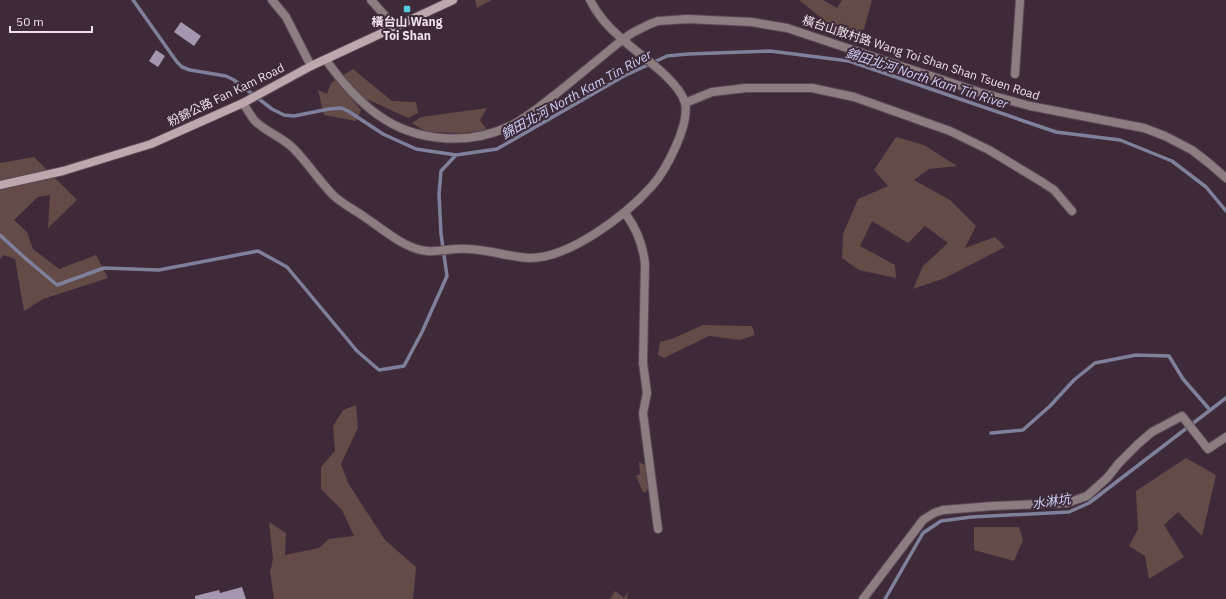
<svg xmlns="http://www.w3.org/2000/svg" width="1226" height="599" font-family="'IBM Plex Sans','Noto Sans TC',sans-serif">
<rect width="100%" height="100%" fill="#3e2a39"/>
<!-- green -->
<path fill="#644b48" d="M475,0H492L477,8Z
M799,0H823L837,8L842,0H872L864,29L845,37Z
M353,69L392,101L416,102L418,113L408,118L369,100L351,98L361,110L356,121L324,115L318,90L327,94L331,83Z
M487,108L480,120L487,130L464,133L426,132L412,123L421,117Z
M896,137L924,145L957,166L929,169L914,180L950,200L976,226L965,248L995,237L1005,247L945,278L913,289L923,266L948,243L925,226L908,243L872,221L860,246L895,265L896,278L859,270L842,258L843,234L858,199L888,186L874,170Z
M34,157L77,200L48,228L50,195L38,197L14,220L27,232L33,249L59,269L96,255L108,278L43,299L24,311L15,259L4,255L0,259V163Z
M703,325L752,326L755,335L740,340L709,336L664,358L658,355L660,342L674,338Z
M356,405L358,428L341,464L348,483L385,540L416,567L413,599H274L270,572L273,559L269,522L286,533L285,555L319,548L329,539L354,536L342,510L321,489V467L335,451L333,426L343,410Z
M1186,458L1216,475L1202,536L1178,512L1164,525L1184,557L1149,579L1145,556L1129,546L1138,529L1136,491Z
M639,462L645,465L652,482L646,492H643L636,476L640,474Z
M974,527H1019L1023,540L1014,561L974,550Z
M615,591L624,598L628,592L627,599H610Z"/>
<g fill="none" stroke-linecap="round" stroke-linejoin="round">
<!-- stream -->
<path stroke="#7f809b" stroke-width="3.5" d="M133,0L177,62L182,67L190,70L226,76L234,80L272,109L284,115L294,116L329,109L341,108L348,111L383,134L416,149L456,155L497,149L624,76L667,56L688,54L770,51L849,61L1056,132L1120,140L1172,161L1206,187L1226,211
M0,235L25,258L57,285L104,268L159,270L258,251L287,267L357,351L379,370L404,366L422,332L447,276L441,234L439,194L441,171L456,155
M991,433L1023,430L1050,406L1074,380L1095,363L1136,355L1169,356L1183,379L1210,410
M885,599L923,533L941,521L971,517L1069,512L1089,503L1226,398"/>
</g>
<!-- building -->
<path fill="#a597b1" d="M181,22L201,36L194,46L174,32Z
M156,50L165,56L158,67L149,61Z
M242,587L246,599H195V596L219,590L220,593Z"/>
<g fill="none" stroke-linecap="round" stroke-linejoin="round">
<defs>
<path id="street" d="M272,0L286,17L311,66
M371,0L395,27
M326,60C341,81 357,100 378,115C417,143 472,146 514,124C529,116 543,104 556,94C578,76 600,58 622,40L632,33L650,24L658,21L688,19L751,22L787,28L979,92L1030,106L1144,128L1165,136L1192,150L1210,164L1226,178
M1015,74L1020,0
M243,103C247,109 250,115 255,121C266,132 282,137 293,148C308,163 319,181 333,195C341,203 353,209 363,216C377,225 391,237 405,244C432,258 443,247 469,249C490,250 509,257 530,258C570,258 626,215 652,186C666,170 690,125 685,103C679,80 639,55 622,39C609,28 598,16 590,0
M685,103L712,92L746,88H812L854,97L950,131L989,150L1042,182L1054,190L1072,211
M625,213C637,229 643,244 645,264L643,363L647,393L643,413L658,529
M863,599L923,520L934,513L943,510L993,506L1067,503L1087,496L1107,478L1119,463L1138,444L1152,432L1182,416L1208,449L1226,437"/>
<path id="secondary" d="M0,185L63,171L151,144L243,103L311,66L453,0"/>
</defs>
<!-- street casing -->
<use href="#street" stroke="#5b4856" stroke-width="10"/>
<!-- secondary casing -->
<use href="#secondary" stroke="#5b4856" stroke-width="10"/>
<!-- street -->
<use href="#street" stroke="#8b7d80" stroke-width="8"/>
<!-- secondary -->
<use href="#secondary" stroke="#bea8ad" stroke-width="8"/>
</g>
<!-- markers -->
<rect fill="#53cbdb" stroke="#3e2a39" stroke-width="1.5" x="403" y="5" width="8" height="8" rx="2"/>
<g text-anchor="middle" stroke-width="4" stroke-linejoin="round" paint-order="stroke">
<!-- poi labels -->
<g font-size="12" font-weight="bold" fill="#f1e3ed" stroke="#3e2a39">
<text x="407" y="26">橫台山 Wang<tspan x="407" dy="14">Toi Shan</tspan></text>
</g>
<!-- street labels -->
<g font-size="12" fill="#f1e3ed" stroke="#3e2a39">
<text transform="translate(921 58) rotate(18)" y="4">橫台山散村路 Wang Toi Shan Shan Tsuen Road</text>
<text transform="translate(226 95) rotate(-26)" y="4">粉錦公路 Fan Kam Road</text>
</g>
<!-- water labels -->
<g font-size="13" font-style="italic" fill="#cfd0f9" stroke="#3e2a39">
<text transform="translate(927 78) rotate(18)" y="5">錦田北河 North Kam Tin River</text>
<text transform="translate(576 94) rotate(-29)" y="5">錦田北河 North Kam Tin River</text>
<text transform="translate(1051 501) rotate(-8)" y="5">水淋坑</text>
</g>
</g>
<!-- scale -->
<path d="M10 26v6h82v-6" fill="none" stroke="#f1e3ed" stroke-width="2"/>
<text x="16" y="26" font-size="12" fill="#f1e3ed" stroke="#3e2a39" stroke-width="3" paint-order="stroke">50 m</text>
</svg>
